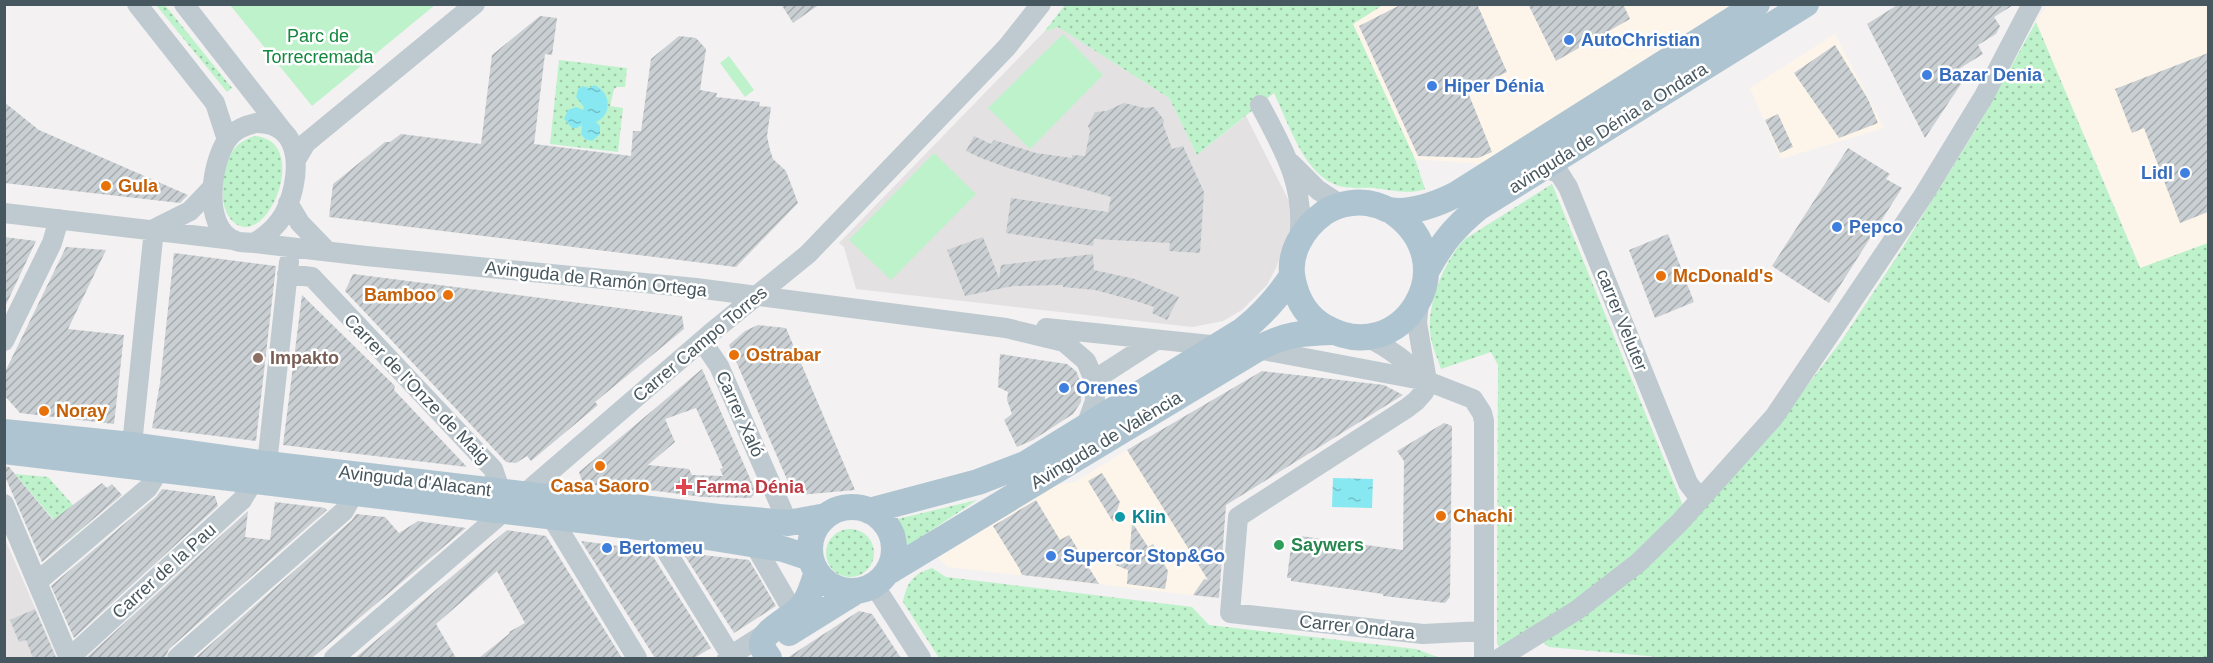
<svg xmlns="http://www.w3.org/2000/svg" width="2213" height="663" font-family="Helvetica,sans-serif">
<defs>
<pattern id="grass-dots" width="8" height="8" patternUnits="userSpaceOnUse" patternTransform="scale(1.5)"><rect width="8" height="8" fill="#bef2cb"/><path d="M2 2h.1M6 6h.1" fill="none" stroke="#9cc7a8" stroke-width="1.8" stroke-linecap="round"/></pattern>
<pattern id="water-ripples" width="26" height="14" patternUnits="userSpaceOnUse" patternTransform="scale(1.5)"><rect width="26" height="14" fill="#88e8f1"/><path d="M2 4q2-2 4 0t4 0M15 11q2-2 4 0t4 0" fill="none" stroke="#71bfc6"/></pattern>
<pattern id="building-hatch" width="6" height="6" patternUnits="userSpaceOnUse" patternTransform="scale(1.5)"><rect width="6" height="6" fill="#cacfd3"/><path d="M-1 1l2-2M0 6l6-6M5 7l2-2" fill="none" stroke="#a6abae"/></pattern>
</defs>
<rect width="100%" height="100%" fill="#f3f1f1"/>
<!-- commercial -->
<path fill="#fdf5ea" d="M1383,5H1731L1480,164L1415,159L1353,24Z
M2047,5H2205L2208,12V243L2141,268L2036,22Z
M1835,34L1884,128L1781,159L1750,88Z
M1127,450L1206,576L1193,595L948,567L938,558L1054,485L1075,482Z"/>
<!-- education -->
<path fill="#e4e1e3" d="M1058,27L1169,98L1197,155L1246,116L1291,205L1293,221L1276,268L1267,285L1242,310L1223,321L1192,327L856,289L844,247L839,243L1044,32Z
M4,537L54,651L57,658H5Z"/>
<!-- grass -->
<path fill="url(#grass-dots)" d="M156,5H165L232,88L227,92Z
M1065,5H1383L1353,24L1415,159L1425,189C1409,195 1392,190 1375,188C1362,187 1347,190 1334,184C1303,171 1288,122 1274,93L1197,155L1169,98L1058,27L1044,32Z
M2036,22L2140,268L2208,243V658H1669L1549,647L1541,641L1755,451L1807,386L1842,340L1900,252L1978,126Z
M559,60L627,68L625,87H617L614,89L610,106L623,108L618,152L550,144Z
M254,136C311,139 270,246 236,224C215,211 221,164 235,148C240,142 247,139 254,136Z
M1552,184L1684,508L1622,568L1556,615L1500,648L1497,643L1498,365L1491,352L1441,369C1438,359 1433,349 1431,338C1425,308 1444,260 1465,239Z
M15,474L48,477L89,523L70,539Z
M977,500L903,549L901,534L893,520Z
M826 553a24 24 0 1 1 48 0a24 24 0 1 1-48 0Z
M932,568L946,577L1192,607L1209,625L1416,649L1440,658H939L903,602C907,583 912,574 932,568Z"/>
<!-- park -->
<path fill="#bef2cb" d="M230,5H435L312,106Z
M1063,34L1103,75L1030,149L988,108Z
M729,56L754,90L745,97L720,63Z
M934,153L976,194L891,280L849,240Z"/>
<!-- water -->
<path fill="url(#water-ripples)" d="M594,85C611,92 613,114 596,122L600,126V134L592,141L585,139L581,134L582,125L577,128H572L564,119L568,110L576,107L583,110L584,107L576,97L578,89L583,86L589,88Z
M1333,478L1373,479L1372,508L1332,507Z"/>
<!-- building -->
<path fill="url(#building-hatch)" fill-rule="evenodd" d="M781,4H820L793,23Z
M1402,4H1477L1507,72L1467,90L1492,152L1478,158L1418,156L1359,26Z
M1528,4H1623L1630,19L1556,61Z
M1899,4H2015L1994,17L2000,26L1996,34L1978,45L1983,54L1957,70L1963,81L1925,138L1867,24Z
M540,16L557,18L552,55L545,54L534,144L631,156L633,131H641L651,59L679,36L696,38L706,49L700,90L717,93L716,97L760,102L759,106L771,107L767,136L770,150L773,159L786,171L798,203L736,267L329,217L333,184L385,142H390L401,134L481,144L492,55Z
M1835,45L1868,99L1878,123L1839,138L1794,73Z
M2208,53V212L2180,223L2144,128L2132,133L2115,89Z
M4,102L39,130L188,195L180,203L4,183Z
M1124,103L1145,108L1154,107L1164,120L1163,124L1172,149L1183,146L1204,192L1200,253L1169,251L1170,243L1094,239L1093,246L1006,233L1011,198L1108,212L1111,197L1008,168L981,158L966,151L974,136L991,144L994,140L1036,153L1072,158V155L1085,156L1090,131L1088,126L1095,112L1106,111Z
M1778,114L1793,147L1780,153L1765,120Z
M1848,148L1890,174L1886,179L1902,188L1829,303L1772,266Z
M1668,234L1694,302L1655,318L1629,250Z
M4,237L36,241L4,309Z
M983,237L999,278L1001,265L1093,254L1094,270L1135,279L1179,297L1167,320L1152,313L1154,307L1136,301L1095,290L1063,287V285L1013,286L965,296L947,250Z
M66,247L106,250L68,329L124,335L114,424L20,413L4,395V374Z
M174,253L276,266L256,441L152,428L160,383Z
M353,274L682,316L684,329L595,402L598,405L531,461L527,456L516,463L506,462L345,291Z
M302,295L395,386L394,390L467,467L283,445Z
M758,325L786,328L855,490L799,495L792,491L729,345L745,331Z
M1000,354L1067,364L1076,371L1082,385L1081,402L1073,414L1033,440L1017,447L1004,420L1012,414L1007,400L1008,392L998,387Z
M702,369L756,492L751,498L703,497L641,489L638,484L632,488L583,484L579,472ZM696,408L723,468L720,469L723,476L692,475L689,469L648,465L675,442L665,419Z
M1262,371L1384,385L1403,395L1226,505L1219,598L1193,595L1204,579L1208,580L1127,450Z
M1444,423L1452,426L1450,597L1445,603L1383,596V594L1291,581V578H1287L1292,539H1299L1300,536L1403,550L1404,461L1397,451Z
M4,466L9,467L53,520L102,483L107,488L112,484L122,495L42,562L4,474Z
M1102,473L1120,502L1113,522L1088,481Z
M162,489L215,496L218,506L74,638L51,586L156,497Z
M1036,500L1060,540L1069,535L1099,584L1022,575L1019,568L993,526Z
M275,502L325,508L327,510L169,649L165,658H86L248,511L245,537L270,540Z
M356,514L385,517L399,533L418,521L466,528L312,658H195L352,520Z
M1132,522L1148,547L1153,544L1168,571L1165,589L1127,584L1128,570L1115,565L1135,558L1130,549Z
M507,530L546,536L622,658H479L510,633L509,632L525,623L497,571L436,624L456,658H355Z
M581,541L649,550L711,648L694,658H655Z
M683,553L749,560L776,606L734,633Z
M35,609L56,658H33L26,640L19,642L10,620Z
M859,611L872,614L901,658H787Z"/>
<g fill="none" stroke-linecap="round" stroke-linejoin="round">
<!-- minor -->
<path stroke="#becad0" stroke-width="20" d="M137,4L215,103L227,140
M184,4L282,130
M1260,105C1284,150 1306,187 1299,239
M256,123C307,122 300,183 284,214C277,226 266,236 254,243C248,242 241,243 236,241C200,229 211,156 231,135C238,128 247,125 256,123Z
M296,160L306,143L475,4
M1291,163L1318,190L1341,205
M1544,168L1559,173L1568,187L1688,483L1700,499
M288,203L300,223L328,252
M4,213L234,240
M154,229L190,211L212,188
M254,243L366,256L696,288L1006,328L1064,342L1086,361L1094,380L1095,401L1086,426
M287,274L312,277L493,469L501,492
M1419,301L1417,323L1427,381L1424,392L1416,401L1407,408L1238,517L1230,613L1423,634L1484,631
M1046,328L1220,346
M1366,337C1390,348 1408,363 1427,381
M4,341L52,243L59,219
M702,341L719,366L788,523
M1257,349L1427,381L1473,399L1482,413L1484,421V658
M1094,380L1156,340
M132,445L154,229
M267,464L289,262
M4,504L69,658
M552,518L637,658
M664,530L668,554L731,656
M754,544L794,613
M37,582L148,488L160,469
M874,585L921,658
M68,655L78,650L242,500L254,480
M177,658L344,511L354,493
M334,658L712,332L808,254L1007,47L1041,4
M727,658L771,630
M1500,658L1577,610L1638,563L1680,522L1774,417L1923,196L1984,96L2032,4"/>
<!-- major -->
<path stroke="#afc4d1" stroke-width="26" d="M1390,210C1471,263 1400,371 1325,327C1307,317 1297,300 1293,280C1287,254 1303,228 1324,213C1338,203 1360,200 1376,205C1381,206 1385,209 1389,210C1410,214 1437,204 1455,195L1757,4
M1427,270C1442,243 1454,228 1478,208L1806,4
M4,432L132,445L267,464L719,517L788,523L826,516
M4,451L664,530L783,549L810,558
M810 549a42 42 0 1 1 84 0a42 42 0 1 1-84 0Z
M869,511L978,482L1025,464L1243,330C1263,314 1278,297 1292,276
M888,572L1257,349C1285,334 1301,333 1332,332
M789,633L855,592
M769,658C767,655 763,650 762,646C760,632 793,617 801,607C810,598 812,584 817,573"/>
</g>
<!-- markers -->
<g fill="#3f7fe0" stroke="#fff" stroke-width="2">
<circle cx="1569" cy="40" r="6"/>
<circle cx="1927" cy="75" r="6"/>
<circle cx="1432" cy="86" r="6"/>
<circle cx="2185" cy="173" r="6"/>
<circle cx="1837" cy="227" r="6"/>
<circle cx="1064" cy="388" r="6"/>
<circle cx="607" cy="548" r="6"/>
<circle cx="1051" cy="556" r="6"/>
</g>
<g fill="#e8710a" stroke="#fff" stroke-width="2">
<circle cx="106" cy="186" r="6"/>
<circle cx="1661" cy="276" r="6"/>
<circle cx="448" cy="295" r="6"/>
<circle cx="734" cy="355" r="6"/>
<circle cx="44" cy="411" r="6"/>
<circle cx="600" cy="466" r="6"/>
<circle cx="1441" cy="516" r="6"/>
</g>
<circle fill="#8d6e63" stroke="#fff" stroke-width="2" cx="258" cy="358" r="6"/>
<path fill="#e0444e" stroke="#fff" stroke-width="2" d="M681 478h6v6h6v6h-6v6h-6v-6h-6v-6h6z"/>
<circle fill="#0f9aa8" stroke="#fff" stroke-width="2" cx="1120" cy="517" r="6"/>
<circle fill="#2e9e5b" stroke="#fff" stroke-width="2" cx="1279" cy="545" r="6"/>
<g text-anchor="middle" stroke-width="5" stroke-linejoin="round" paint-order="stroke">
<!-- park labels -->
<g font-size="18" fill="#12873e" stroke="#fff">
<text x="318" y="42">Parc de<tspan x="318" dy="21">Torrecremada</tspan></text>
</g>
<!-- shop labels -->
<g font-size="18" font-weight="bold" fill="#366cbe" stroke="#fff" text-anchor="start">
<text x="1581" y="46">AutoChristian</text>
<text x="1939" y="81">Bazar Denia</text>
<text x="1444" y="92">Hiper Dénia</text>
<text x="2173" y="179" text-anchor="end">Lidl</text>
<text x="1849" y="233">Pepco</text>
<text x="1076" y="394">Orenes</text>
<text x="619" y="554">Bertomeu</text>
<text x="1063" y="562">Supercor Stop&amp;Go</text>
</g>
<!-- street labels -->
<g font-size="18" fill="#47575f" stroke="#fff">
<text transform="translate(1608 128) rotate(-32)" y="6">avinguda de Dénia a Ondara</text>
<text transform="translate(596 279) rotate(6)" y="6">Avinguda de Ramón Ortega</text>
<text transform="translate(1622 320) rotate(68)" y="6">carrer Veluter</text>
<text transform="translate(700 344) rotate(-40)" y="6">Carrer Campo Torres</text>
<text transform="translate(417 389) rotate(46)" y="6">Carrer de l'Onze de Maig</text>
<text transform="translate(740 414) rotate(66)" y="6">Carrer Xaló</text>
<text transform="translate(1106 440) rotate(-31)" y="6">Avinguda de València</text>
<text transform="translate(415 481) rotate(7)" y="6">Avinguda d'Alacant</text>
<text transform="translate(164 571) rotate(-42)" y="6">Carrer de la Pau</text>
<text transform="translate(1357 627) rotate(6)" y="6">Carrer Ondara</text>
</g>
<!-- food labels -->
<g font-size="18" font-weight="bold" fill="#c56008" stroke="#fff" text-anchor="start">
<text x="118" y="192">Gula</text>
<text x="1673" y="282">McDonald's</text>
<text x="436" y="301" text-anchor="end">Bamboo</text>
<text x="746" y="361">Ostrabar</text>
<text x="56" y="417">Noray</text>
<text x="600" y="492" text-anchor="middle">Casa Saoro</text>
<text x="1453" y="522">Chachi</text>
</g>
<!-- education labels -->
<g font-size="18" font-weight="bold" fill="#785e54" stroke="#fff" text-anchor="start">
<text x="270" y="364">Impakto</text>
</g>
<!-- health labels -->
<g font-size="18" font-weight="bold" fill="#be3a42" stroke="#fff" text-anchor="start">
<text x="696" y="493">Farma Dénia</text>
</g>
<!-- culture labels -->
<g font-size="18" font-weight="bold" fill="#0d838f" stroke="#fff" text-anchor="start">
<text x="1132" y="523">Klin</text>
</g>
<!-- leisure labels -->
<g font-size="18" font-weight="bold" fill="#27864d" stroke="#fff" text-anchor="start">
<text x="1291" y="551">Saywers</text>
</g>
</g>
<!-- border -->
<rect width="2213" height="663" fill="none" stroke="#47575f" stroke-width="12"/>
</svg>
